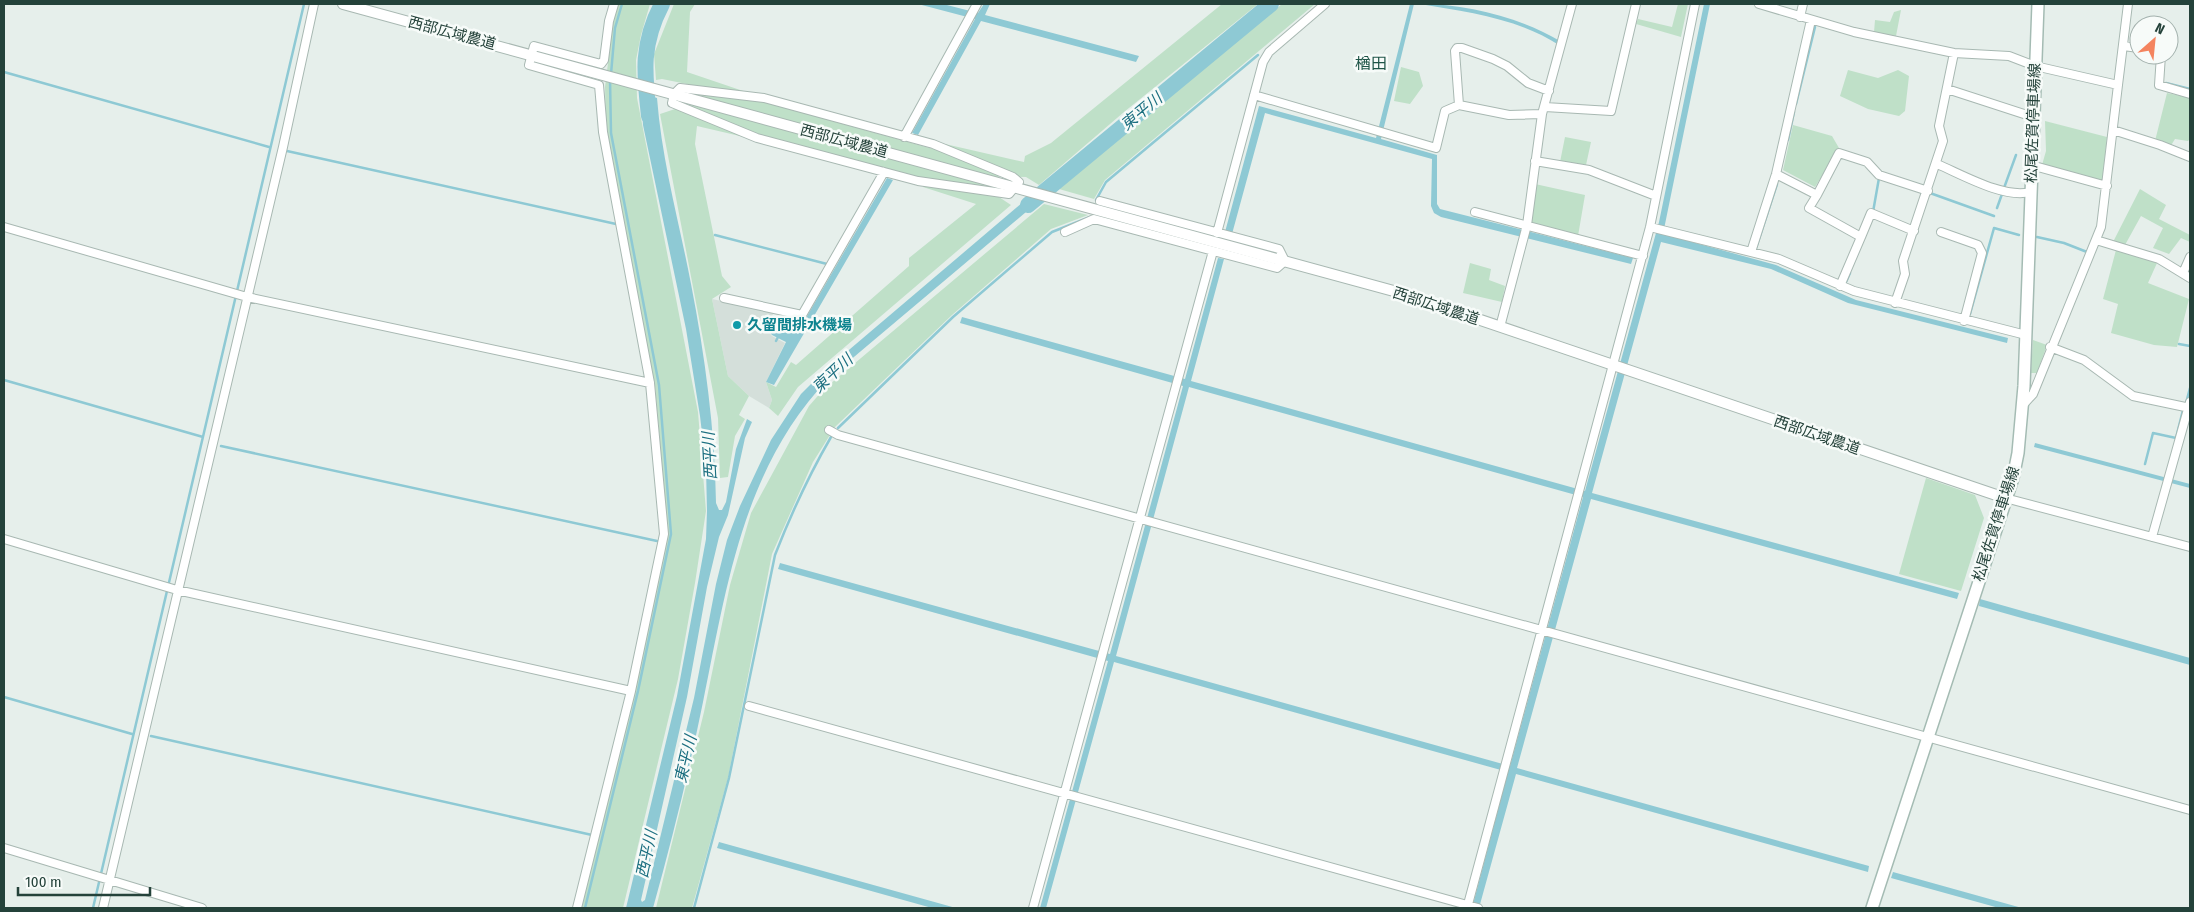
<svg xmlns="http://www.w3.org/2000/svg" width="2194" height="912" font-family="'Fira Sans Condensed','Noto Sans JP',sans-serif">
<rect width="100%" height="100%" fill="#e6efeb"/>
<!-- built -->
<path fill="#d4dfda" d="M712,299L774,312L766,328L772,336L785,343L766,382L772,400L769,408L749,396L728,376Z"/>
<!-- green -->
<path fill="#bfe0c8" d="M618,4H650L641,35L636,60L637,98L698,412L706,511L695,583L678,679L623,908H580L634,692L668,534L655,386L606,134L605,87L613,23Z
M674,4H695L690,12L687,72L752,94L768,103L933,149L945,144L1024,162L1025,156L1051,143L1222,4H1258L1124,112L1039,185L1026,177L999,176L993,187L999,197L1011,205L798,387L778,416L769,408L772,400L766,382L776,387L791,362L796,365L909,266V258L976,204L923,187L921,179L758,134L744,137L697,126L695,144L722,276L731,287L712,299L728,376L749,396L739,415L745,419L735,436L728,477L720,478L718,418L660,114L675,109L685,112L687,84L662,79L656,80L654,54Z
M1282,4H1315L1105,180L1094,199L1059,189Z
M1678,4H1688L1681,37L1636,24L1638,19L1672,27Z
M1901,10L1896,36L1874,32L1875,20L1890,22L1894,12Z
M1401,67L1419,72L1423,86L1410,104L1394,101Z
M1848,70L1878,78L1898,70L1909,76L1905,111L1899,116L1868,109L1840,96Z
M2167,93L2190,98V139L2188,141L2175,139L2170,147L2155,141Z
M2045,121L2107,137L2102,182L2042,165L2046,151Z
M1793,125L1832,136L1839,148L1815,187L1783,170Z
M1565,137L1591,142L1586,165L1560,162Z
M1535,184L1585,195L1578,236L1529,223Z
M2140,189L2166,205L2159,219L2190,235V242L2181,238L2169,254L2153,248L2163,228L2141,216L2125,245L2113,242Z
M1044,204L1088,215L1051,229L952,315L835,427L813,462L772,554L728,778L692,908H656L704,712L730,585L751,513L809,406L823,390Z
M2116,250L2157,263L2148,283L2189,299L2177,347L2154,345L2111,333L2118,304L2103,299Z
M1470,263L1491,269L1489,280L1505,286L1502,302L1463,293Z
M2033,340L2047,345L2037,373H2031Z
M1926,478L1975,495L1984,518L1961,591L1899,574Z"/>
<!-- water -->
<path fill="#8ec9d4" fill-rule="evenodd" d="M918,4H943L978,13L984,4H990L985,15L1139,56L1136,62L981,21L918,135L912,133L975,19Z
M1410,4H1414L1381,139L1437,155V204L1440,209L1633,258L1631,264L1441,217L1434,213L1431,206L1432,159L1265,113L1232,234L1225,232L1259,106L1376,138Z
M1420,4C1467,4 1519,17 1560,41L1559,45C1517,18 1467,12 1420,4Z
M1704,4H1710L1663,234L1776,265L1856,300L2008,338L2007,343L1848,303L1771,269L1661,242L1592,493L1959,593L1957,599L1591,499L1517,768L1869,866L1868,872L1516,774L1479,908H1472L1508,772L1114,662L1046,908H1040L1108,661L778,569L780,563L1110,654L1183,386L960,323L962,317L1185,379L1218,258L1224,259L1191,381L1585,491L1659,222ZM1189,387L1583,497L1510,766L1116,656Z
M641,93L657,98C662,162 679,221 691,284C705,356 715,430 716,503L719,510H722L726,502L736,449L747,419L752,422L745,438L728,515L719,537L707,587L687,697L641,900L642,902L645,900L694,698L716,584L727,540L740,506L771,440L801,394L823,372L1029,197L1039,201L829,378C743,468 727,585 703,702C689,771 672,840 653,908H626L677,696L706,539L707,511L706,467L700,416L686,329L643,125Z
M887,178L893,180L774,385L766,382L786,342L772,335L766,328L771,320L791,325L794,320L803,323Z
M2035,443L2190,484V488L2034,447Z
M1980,599L2190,658V665L1979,606Z
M719,842L956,908H932L717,848Z
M1893,872L2022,908H1999L1891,878Z"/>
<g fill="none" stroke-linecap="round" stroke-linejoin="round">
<!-- stream -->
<path stroke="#8ec9d4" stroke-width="2.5" d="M4,72L269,147
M611,74L615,28L622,4
M2166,83L2190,89
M1796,104L1815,27
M1788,140L1794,112
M287,151L616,224
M2004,188L2016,155
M1930,193L1994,216
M1096,200L1106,182L1258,55
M1997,208L2002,194
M1873,212L1879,178L1881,179
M715,235L827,264
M2037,237L2064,243L2087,252
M1756,248L1777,184
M1846,282L1850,273
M1970,314L1994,228L2019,235
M776,341L779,335
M2179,344L2190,346
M4,380L203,437
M2186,403L2190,388
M838,428L953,317L1052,232L1090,217
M221,446L657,541
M2145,464L2153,433L2176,438L2183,410
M4,697L132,734
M151,736L592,835
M93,908L304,4
M585,908L638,691L671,534L659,385L611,133L610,79
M694,908L729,778L775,555C791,514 809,475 831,437"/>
<!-- river -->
<path stroke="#8ec9d4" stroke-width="16" d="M649,116C644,72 641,44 662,4
M1028,205L1271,4"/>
<defs>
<path id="minor" d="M614,4L609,21L604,60L601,64L534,46L529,65L599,85L603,132L650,383L664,534L631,691
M1759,4L1854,32L1954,53L2009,56L2035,66L2118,85L2128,4
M1800,17L1803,4
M2123,46L2139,48
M2161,55L2159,85L2190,94
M680,88L764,98L933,144L1013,177L1019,182L1009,194L918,181L757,138L672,103L674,94Z
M1947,89L2033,117
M1254,95L1436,148L1445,111L1459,105L1455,51L1457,48H1462L1493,59L1507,66L1528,83L1549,91
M1459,105L1509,115L1542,114
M1545,107L1611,111L1636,4
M2113,130L2160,145L2190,157
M904,137L977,4
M1535,161L1589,170L1656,196
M1937,164C1961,174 2004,199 2030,192
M2031,165L2107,186
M1776,174L1817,195L1839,153L1867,162L1879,175L1928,191
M1817,195L1809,208L1861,237L1840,286
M1475,212L1643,256
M4,227L247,297L650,383
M1650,227L1779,259L1854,291L2026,335
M1065,232L1094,219L1277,268L1285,261L1279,249L1100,201
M1941,232L1978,245L1982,253L1964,321
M1217,233L1263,62L1269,52L1325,4
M1861,237L1871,213L1914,231
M2096,240L2159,259L2190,278
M1751,252L1776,174L1811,20
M2183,273L2190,257
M724,298L802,315L884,172
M1895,303L1905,274L1903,261L1943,141L1939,126L1954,53
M1500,327L1527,225L1542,114L1572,4
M2050,347L2084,360L2133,396L2190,408
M2022,406L2033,394L2101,227L2118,85
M829,430L838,435L2190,810
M2005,498L2190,547
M2152,537L2190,402
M4,539L177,590L631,691L577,908
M749,706L1478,908
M4,848L202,908
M103,908L283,147L314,4
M1033,908L1213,251
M1467,908L1650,227L1695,4"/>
<path id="tertiary" d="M343,4L1401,293L2005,498"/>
<path id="secondary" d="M1872,908L2013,478L2018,453L2024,386L2038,4"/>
</defs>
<!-- minor casing -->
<use href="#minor" stroke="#a8b8b2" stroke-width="10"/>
<!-- tertiary casing -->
<use href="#tertiary" stroke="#a8b8b2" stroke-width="12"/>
<!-- secondary casing -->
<use href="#secondary" stroke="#a4bbb3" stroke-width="14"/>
<!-- minor -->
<use href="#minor" stroke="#fff" stroke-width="8"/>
<!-- tertiary -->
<use href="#tertiary" stroke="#fff" stroke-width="10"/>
<!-- secondary -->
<use href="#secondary" stroke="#fff" stroke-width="11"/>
</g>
<!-- markers -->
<circle fill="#0f9aa8" stroke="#f7fbf9" stroke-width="2" cx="737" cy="325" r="5"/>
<g text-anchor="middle" stroke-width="5" stroke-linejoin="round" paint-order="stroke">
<!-- street labels -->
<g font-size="15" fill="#24423a" stroke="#f7fbf9">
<text transform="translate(452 33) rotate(15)" y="5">西部広域農道</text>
<text transform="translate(2033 123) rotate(-88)" y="5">松尾佐賀停車場線</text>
<text transform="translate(844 141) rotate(15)" y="5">西部広域農道</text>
<text transform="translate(1436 306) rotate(18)" y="5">西部広域農道</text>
<text transform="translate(1817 435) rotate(19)" y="5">西部広域農道</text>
<text transform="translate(1996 524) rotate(-72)" y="5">松尾佐賀停車場線</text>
</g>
<!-- culture labels -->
<g font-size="15" font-weight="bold" fill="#0d838f" stroke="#f7fbf9" text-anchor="start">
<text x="747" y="330">久留間排水機場</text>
</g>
<!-- neighbourhood labels -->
<g font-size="16" fill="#1f5548" stroke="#f7fbf9">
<text x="1371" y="69">楢田</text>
</g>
<!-- water labels -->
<g font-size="16" font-style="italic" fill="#1c6f80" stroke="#f7fbf9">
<text transform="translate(1141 111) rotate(-40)" y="6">東平川</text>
<text transform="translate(832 373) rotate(-43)" y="6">東平川</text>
<text transform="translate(709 456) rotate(-93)" y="6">西平川</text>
<text transform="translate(685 759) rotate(-77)" y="6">東平川</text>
<text transform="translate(646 854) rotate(-78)" y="6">西平川</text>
</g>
</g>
<!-- border -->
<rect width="2194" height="912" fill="none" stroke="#24423a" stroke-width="10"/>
<!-- north arrow -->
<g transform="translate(2154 40) rotate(27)"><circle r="24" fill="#f7fbf9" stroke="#a3b1ad"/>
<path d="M0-4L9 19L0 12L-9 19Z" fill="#f4845f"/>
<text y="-8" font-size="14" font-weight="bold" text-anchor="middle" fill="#24423a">N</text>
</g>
<!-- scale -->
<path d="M18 887v8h132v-8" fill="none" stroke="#24423a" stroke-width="2.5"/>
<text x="25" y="887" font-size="15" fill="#24423a" stroke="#f7fbf9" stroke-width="4" paint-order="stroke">100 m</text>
</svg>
